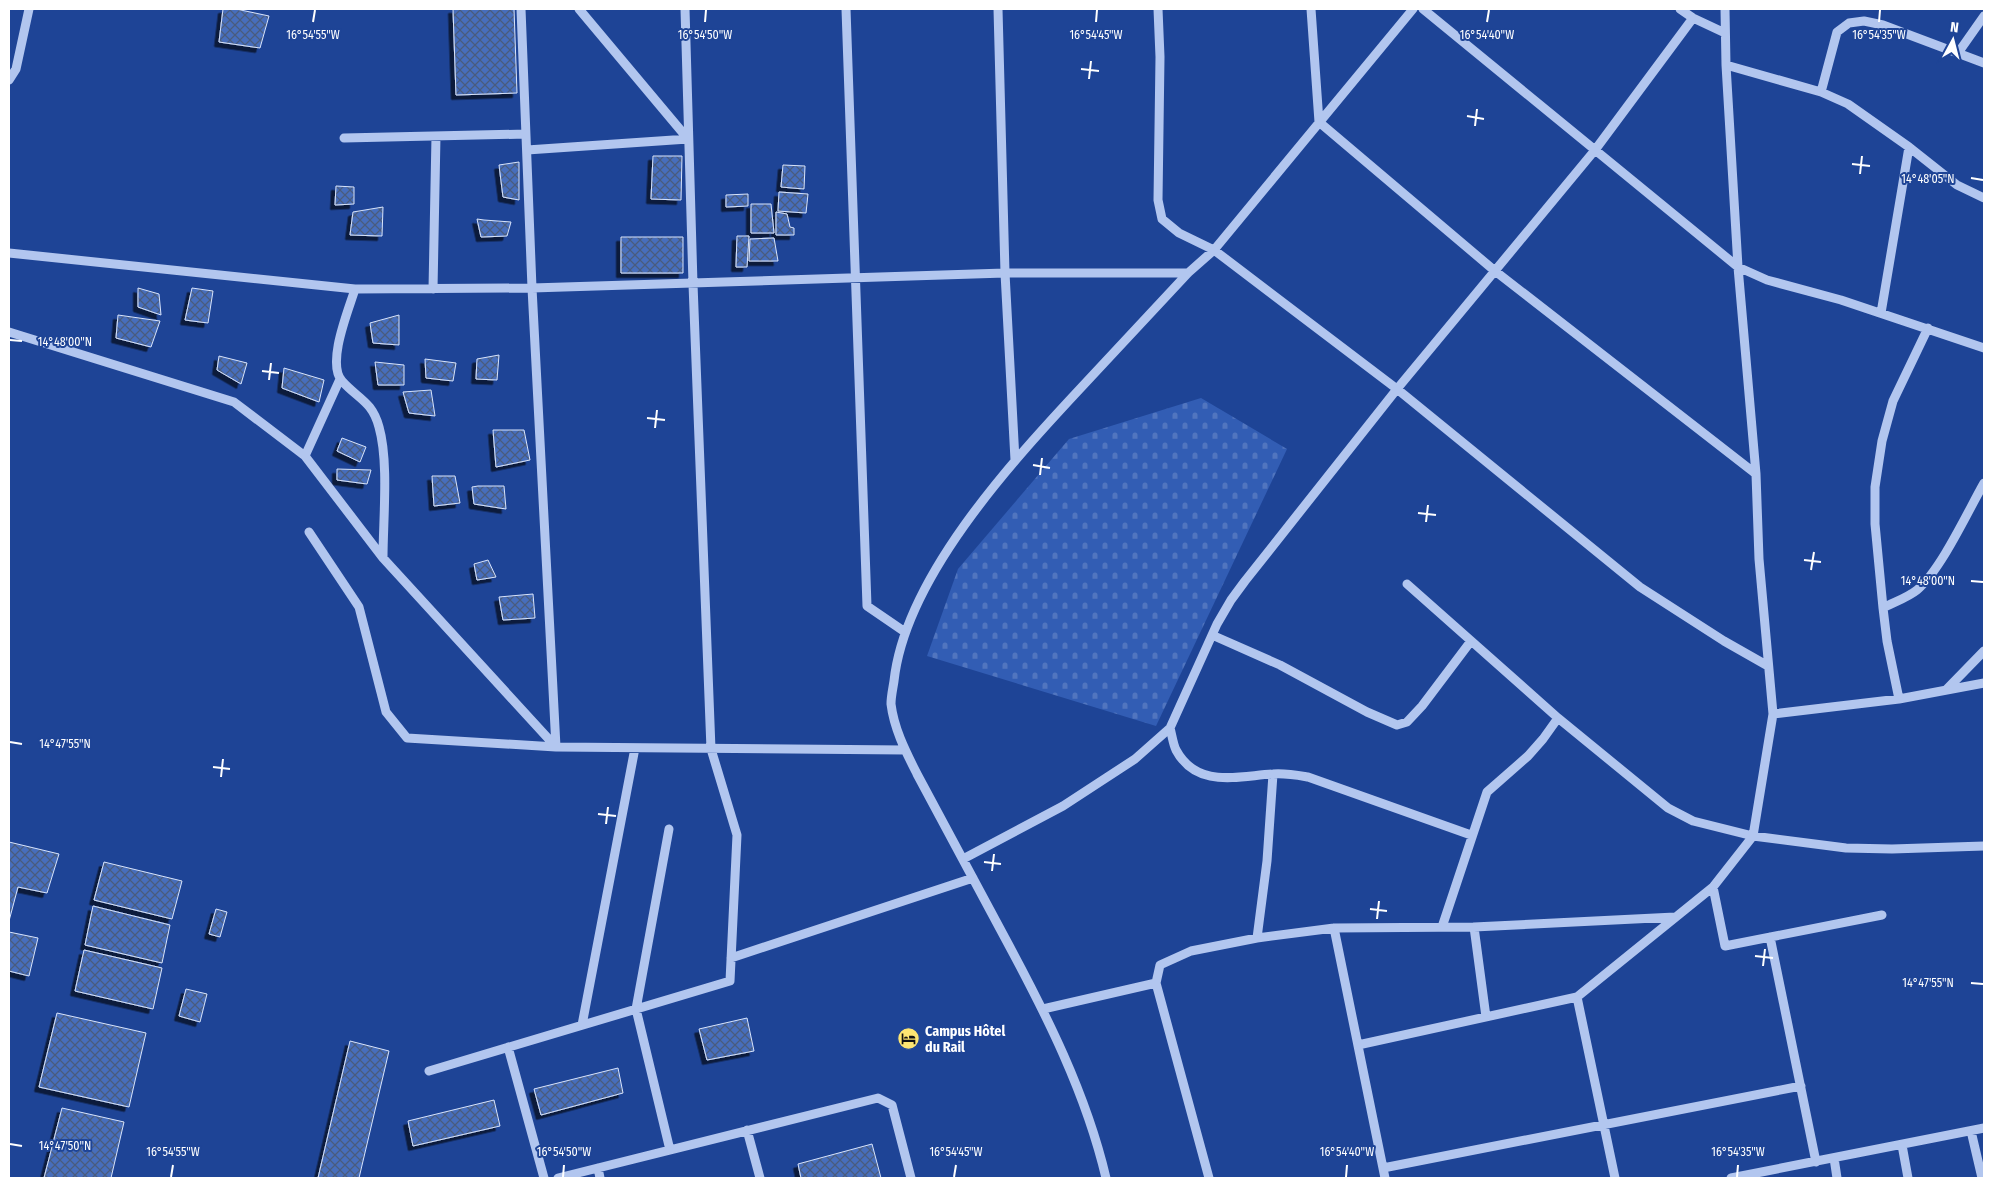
<svg xmlns="http://www.w3.org/2000/svg" width="1993" height="1187" font-family="'Fira Sans Condensed',sans-serif">
<defs>
<pattern id="cemetery-stones" width="16" height="16" patternUnits="userSpaceOnUse" patternTransform="scale(1.25)"><rect width="16" height="16" fill="#325db4"/><path d="M2 7V4a2 2 0 0 1 4 0v3zM10 15v-3a2 2 0 0 1 4 0v3z" fill="#5175bf"/></pattern>
<pattern id="building-cross-hatch" width="8" height="8" patternUnits="userSpaceOnUse" patternTransform="scale(1.25)"><rect width="8" height="8" fill="#476ebc"/><path d="M0 0l8 8M0 8l8-8" fill="none" stroke="#4a5b7e"/></pattern>
<filter id="shadow"><feDropShadow dx="-4.5" dy="4.5" stdDeviation="0" flood-color="#0009"/></filter>
</defs>
<rect width="100%" height="100%" fill="#1e4496"/>
<!-- cemetery -->
<path fill="url(#cemetery-stones)" d="M1201,398L1287,449L1156,726L927,656L958,569L1069,439Z"/>
<!-- building -->
<path fill="url(#building-cross-hatch)" stroke="#d8e4fb" filter="url(#shadow)" d="M223,9H236L269,16L260,48L219,42Z
M453,9H514L517,93L456,95Z
M653,156H682L681,200L651,199Z
M519,162V200L503,197L499,165Z
M783,165L805,166L804,189L781,187Z
M336,186L354,187V204L335,205Z
M779,192L808,194L806,213L778,211Z
M748,194V206L726,207V195Z
M751,204H771L774,233H751Z
M383,207L382,236L350,235L353,212Z
M776,212L787,214L790,227L794,228V235H776Z
M477,219L484,220L511,222L507,236L481,237Z
M737,236H749L747,267H736Z
M621,237H683V273H621Z
M774,238L778,261H749L750,239Z
M138,288L159,294L161,315L138,307Z
M192,288L213,291L208,323L185,320Z
M118,315L160,321L151,347L116,338Z
M399,315V345L373,343L370,323Z
M499,355L497,380L476,379L477,359Z
M219,356L247,363L241,384L217,370Z
M425,359L456,363L453,381L426,378Z
M375,362L404,365V385H378Z
M284,368L324,380L319,402L282,388Z
M431,390L435,416L409,413L403,392Z
M493,430H524L530,460L496,467Z
M342,438L366,447L360,462L337,451Z
M337,469L371,470L367,484L337,480Z
M432,476H455L460,503L434,506Z
M478,486H504L506,509L474,504L472,487Z
M488,560L496,577L477,580L474,564Z
M533,594L535,618L503,620L499,597Z
M9,842L59,854L47,893L18,887L9,921Z
M104,862L182,881L172,919L94,900Z
M93,906L170,925L162,963L85,945Z
M216,909L227,912L220,937L209,934Z
M9,932L38,938L29,976L9,971Z
M84,950L162,968L153,1009L75,991Z
M186,989L207,994L200,1022L179,1016Z
M57,1013L146,1033L129,1107L39,1087Z
M747,1018L754,1051L707,1060L699,1029Z
M350,1041L389,1051L359,1178H318Z
M618,1068L623,1093L541,1115L534,1089Z
M494,1100L500,1126L413,1146L408,1121Z
M62,1108L124,1122L111,1178H44Z
M872,1144L881,1178H801L798,1164Z"/>
<g fill="none" stroke-linecap="round" stroke-linejoin="round">
<!-- minor -->
<path stroke="#b2c6ef" stroke-width="9" d="M521,9L532,288L556,747
M579,9L688,139
M846,9L867,606L905,632
M998,9L1005,273L1015,460
M1158,9L1160,57L1158,200L1162,219L1179,233L1214,250L1397,389L1640,587L1724,641L1768,666
M1311,9L1319,122L1495,271L1756,474
M1423,9L1738,267L1767,280L1841,300L1984,348
M1680,9L1693,18L1725,33
M1958,53L1984,16
M1726,65L1821,92L1848,104L1909,147L1957,185L1984,198
M9,80L16,69L29,9
M1821,92L1837,32L1849,23L1864,21L1883,25L1984,63
M344,138L526,134
M527,150L688,139
M9,253L355,289L532,288L1005,273H1188
M355,289C349,309 326,363 342,381C358,399 372,401 379,427C389,462 383,520 383,558
M433,289L436,136
M1881,313L1909,147
M9,332L234,402L305,456L383,558L556,747
M305,456L340,379
M309,532L359,607L386,712L407,738L556,747L905,750
M1407,584L1558,718L1668,808L1693,821L1753,836L1846,848L1892,849L1984,846
M1883,608C1894,602 1907,598 1917,590C1941,570 1968,511 1984,483
M1212,635L1280,665L1367,712L1397,725L1407,722L1422,706L1471,641
M1947,689L1984,651
M1899,699L1887,641L1883,608L1875,524V487L1882,441L1893,401L1928,328
M1773,714L1899,699L1984,683
M1170,728C1172,735 1173,744 1176,750C1197,789 1238,776 1273,774C1285,773 1296,775 1308,777L1471,835
M669,829L636,1009L670,1150
M963,859L1063,806L1135,759L1170,728L1217,624L1231,600L1245,581L1397,389L1595,150L1693,18
M1713,887L1725,946L1882,915
M1442,927L1487,792L1528,756L1543,739L1558,718
M1474,927L1486,1017
M1334,928L1385,1178
M1770,937L1816,1162
M1257,938L1267,861L1273,774
M731,958L973,878
M1577,997L1615,1178
M1043,1009L1156,983
M582,1025L635,748
M1358,1045L1577,997L1713,887L1753,836L1773,714L1759,559L1756,474L1738,267L1726,65L1725,9
M508,1047L544,1178
M429,1071L730,981L737,835L711,749L693,284L685,9
M747,1130L760,1178
M1971,1131L1982,1178
M1902,1145L1908,1178
M1834,1158L1837,1178
M598,1168L600,1178
M1383,1168L1801,1086
M558,1178L878,1098L892,1105L911,1178
M1106,1178C1086,1093 1046,1014 1005,938C976,883 946,829 917,774C906,752 894,729 891,704C891,696 893,688 894,681C905,579 1009,465 1077,392C1114,352 1151,313 1188,273L1214,250L1413,9
M1209,1178L1156,983L1160,965L1191,951L1257,938L1334,928L1474,927L1675,917
M1731,1178L1984,1128"/>
</g>
<!-- ticks -->
<path fill="none" stroke="#fff" stroke-width="2" d="M313,22L315,10M705,22L706,10M1096,22L1097,10M1487,22L1489,10M1879,22L1880,10M1081,69L1099,71M1089,79L1091,61M1467,116L1484,119M1475,126L1477,109M1852,164L1870,166M1860,174L1862,156M1971,178L1983,180M10,340L22,341M262,371L279,373M269,380L271,363M647,418L665,420M655,428L657,410M1033,465L1050,468M1040,475L1042,458M1418,513L1436,515M1426,522L1428,505M1804,560L1821,562M1811,570L1814,552M1971,581L1983,582M10,742L22,744M213,767L230,769M221,777L223,759M598,814L616,816M606,824L608,807M984,862L1001,864M992,871L994,854M1370,909L1387,911M1377,919L1379,901M1755,956L1773,958M1763,966L1765,949M1971,983L1983,984M10,1144L22,1146M171,1177L173,1165M563,1177L564,1165M954,1177L956,1165M1346,1177L1347,1165M1737,1177L1738,1165"/>
<!-- icons -->
<defs>
<symbol id="hotel-disc" viewBox="-11 -11 22 22"><circle r="9.5" fill="#fde572" stroke="#1e4496"/><path d="M-6-4.5h1.5V1H6V5H4.5V3h-9V5H-6ZM-4 0a1.8 1.8 0 1 1 3.6 0ZM.5 0V-2.5h3Q6-2.5 6 0Z" fill="#111"/></symbol>
</defs>
<g fill-rule="evenodd">
<use href="#hotel-disc" x="896" y="1026" width="25" height="25"/>
</g>
<g text-anchor="middle" stroke-width="4" stroke-linejoin="round" paint-order="stroke">
<!-- poi labels -->
<g font-size="14" font-weight="bold" fill="#fff" stroke="#1e4496" text-anchor="start">
<text x="925" y="1036">Campus Hôtel<tspan x="925" dy="16">du Rail</tspan></text>
</g>
</g>
<g font-size="12" text-anchor="middle" fill="#fff" stroke="#1e4496" stroke-width="4" stroke-linejoin="round" paint-order="stroke">
<text x="313" y="39">16°54'55"W</text>
<text x="705" y="39">16°54'50"W</text>
<text x="1096" y="39">16°54'45"W</text>
<text x="1487" y="39">16°54'40"W</text>
<text x="1879" y="39">16°54'35"W</text>
<text x="1928" y="183">14°48'05"N</text>
<text x="65" y="346">14°48'00"N</text>
<text x="1928" y="585">14°48'00"N</text>
<text x="65" y="748">14°47'55"N</text>
<text x="1928" y="987">14°47'55"N</text>
<text x="65" y="1150">14°47'50"N</text>
<text x="173" y="1156">16°54'55"W</text>
<text x="564" y="1156">16°54'50"W</text>
<text x="956" y="1156">16°54'45"W</text>
<text x="1347" y="1156">16°54'40"W</text>
<text x="1738" y="1156">16°54'35"W</text>
</g>
<!-- border -->
<rect width="1993" height="1187" fill="none" stroke="#ffffff" stroke-width="20"/>
<!-- north arrow -->
<g transform="translate(1953 40) rotate(7)" stroke="#1e4496" stroke-width="4" paint-order="stroke">
<path d="M0-4L9 19L0 12L-9 19Z" fill="#ffffff"/>
<text y="-8" font-size="14" font-weight="bold" text-anchor="middle" fill="#ffffff">N</text>
</g>
</svg>
